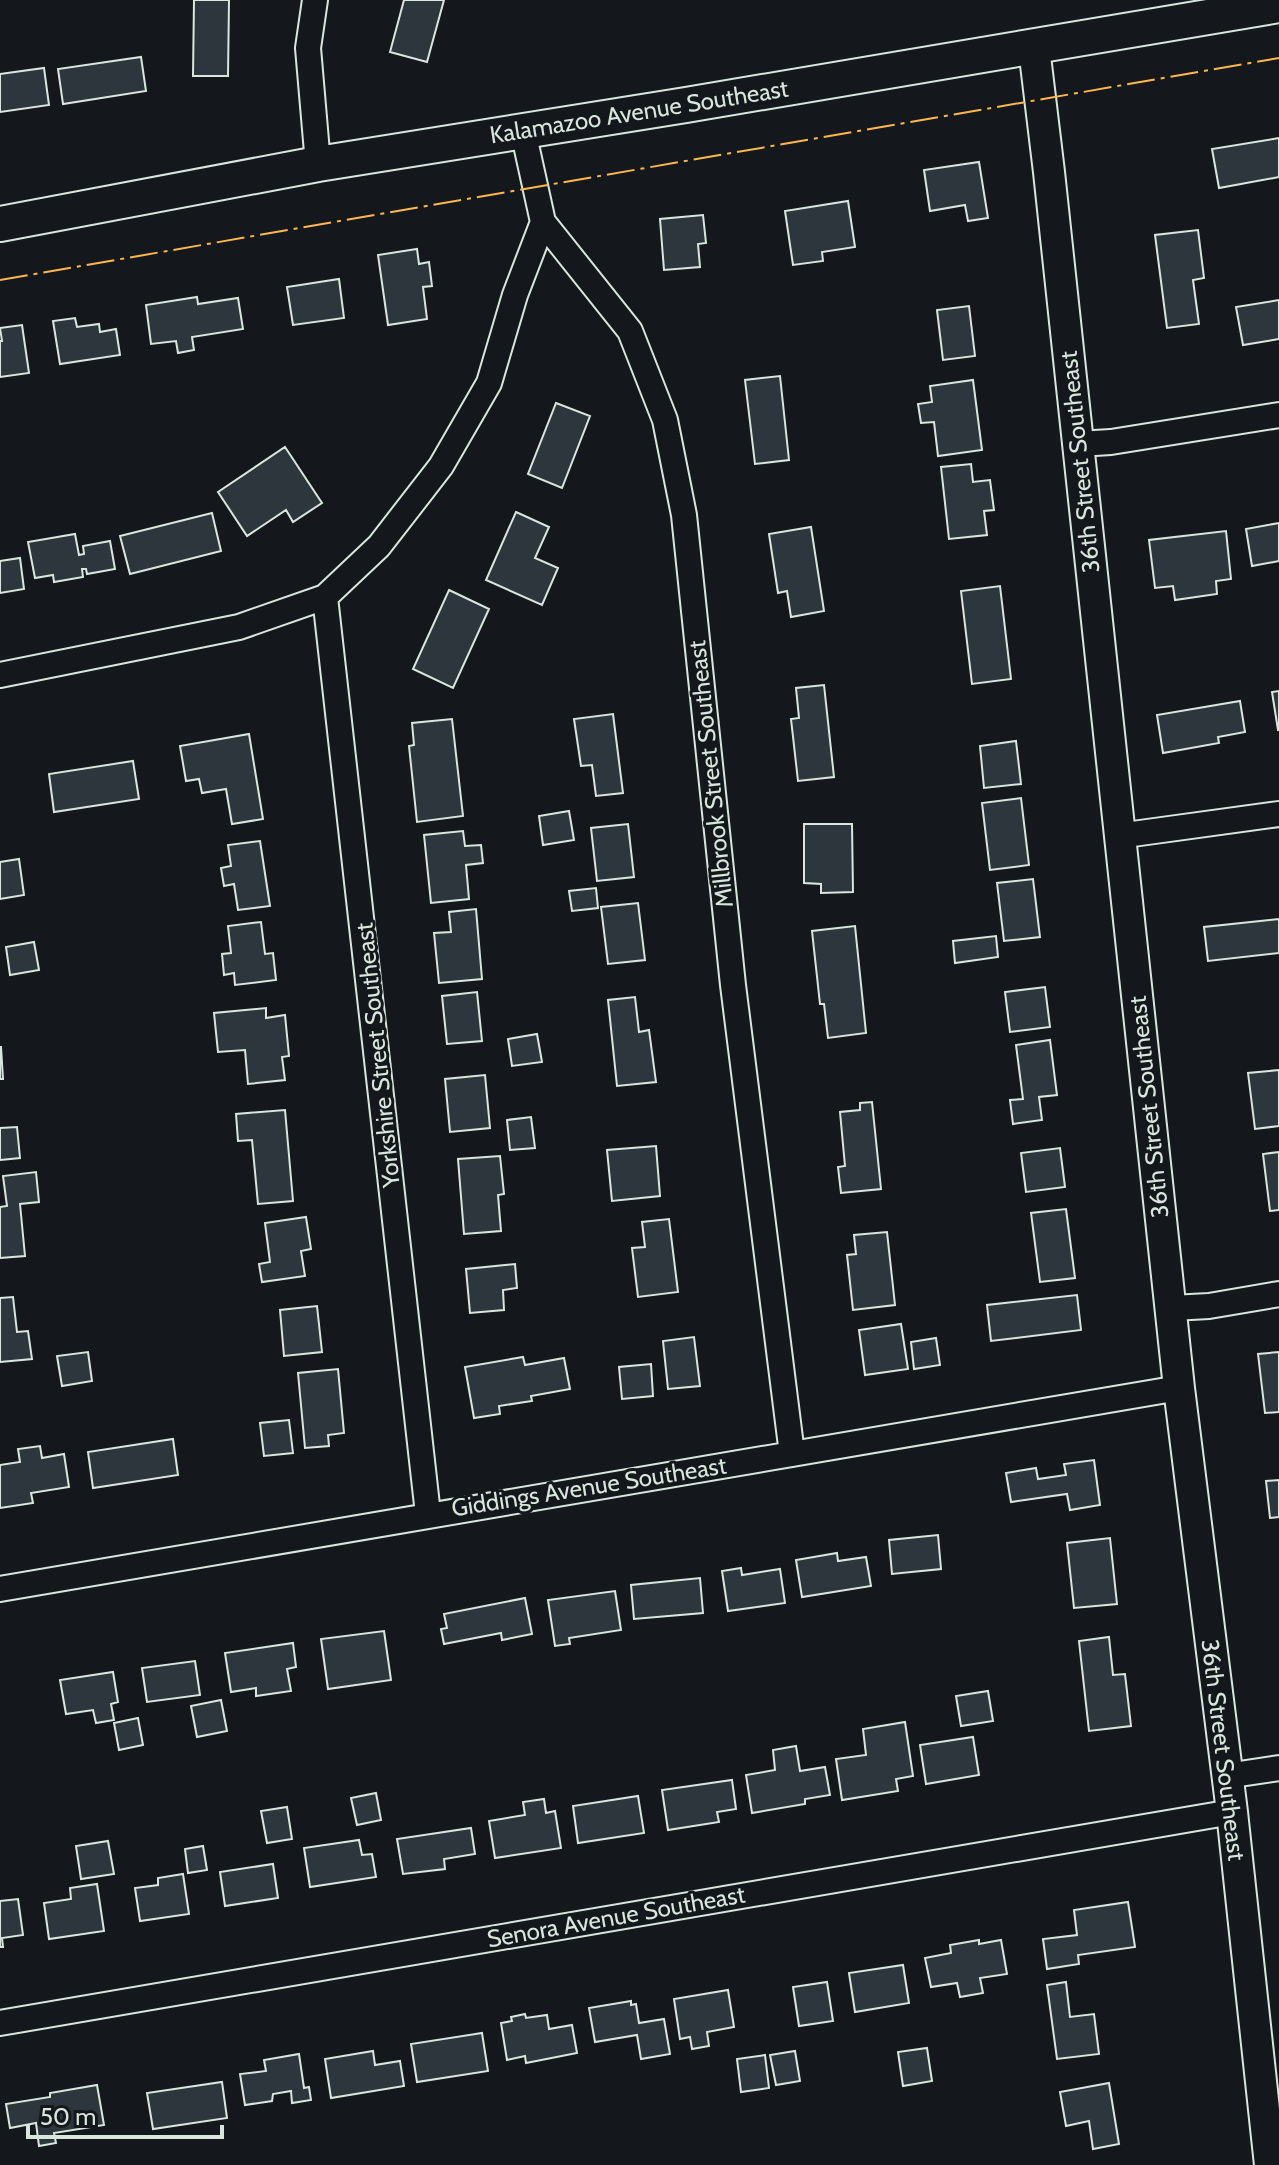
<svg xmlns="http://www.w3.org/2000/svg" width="1279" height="2165" font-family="Cabin,sans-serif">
<rect width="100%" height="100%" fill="#14181c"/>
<!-- building -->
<path fill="#2c363c" stroke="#d8e6dc" stroke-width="2" d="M194,0H229L228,76H193Z
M404,0H444L427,62L390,52Z
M141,57L146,91L63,104L58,69Z
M44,68L49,105L0,112V74Z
M1279,138V177L1219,188L1212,149Z
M979,162L988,218L968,221L965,205L930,211L924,170Z
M848,201L855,247L822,252L823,261L793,265L785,211Z
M703,215L706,243L698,244L700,267L664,270L660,219Z
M1198,230L1204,278L1193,280L1199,324L1167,328L1155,235Z
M417,249L419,264L429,262L432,286L423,287L427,319L388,325L378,255Z
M339,279L344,318L293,325L287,287Z
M197,297L198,304L238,298L243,329L192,337L194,350L178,353L176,341L151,344L146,305Z
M1279,300V339L1243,345L1236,307Z
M969,306L975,356L943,360L937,310Z
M75,318L77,327L99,324L100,332L116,329L120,355L60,364L53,321Z
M22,325L29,373L0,377V341H2L0,328Z
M780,376L789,460L755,464L745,380Z
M973,380L982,450L938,456L934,422L921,423L918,404L932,402L930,386Z
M556,403L590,416L562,488L528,474Z
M285,447L322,503L293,522L286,510L247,536L218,492Z
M971,464L973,482L990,480L994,510L984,511L987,535L949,539L941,467Z
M516,512L549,527L535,558L558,568L542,605L486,580Z
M212,513L221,551L130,574L120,536Z
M1279,523V561L1252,566L1246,529Z
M811,527L824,611L791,617L787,591L778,593L769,534Z
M1226,531L1231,579L1216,581L1217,594L1175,600L1173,586L1155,588L1149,540Z
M75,534L79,555L84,554L83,546L110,541L115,569L87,574L86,569H82L83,577L54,582L53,575L35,578L28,542Z
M20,558L24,589L0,593V561Z
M1000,586L1011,679L972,684L961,591Z
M449,590L489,609L453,688L413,669Z
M824,685L834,777L798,781L791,719L799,718L796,688Z
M1279,691V730H1278L1272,692Z
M1240,701L1245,732L1218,737L1219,743L1163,753L1157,715Z
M613,714L623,793L596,796L592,765L581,766L574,719Z
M452,719L463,816L417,822L409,746L414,745L412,723Z
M249,734L263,819L232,824L226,789L202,793L199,779L186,781L180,746Z
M1016,741L1021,784L984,788L980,746Z
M133,761L139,799L54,812L49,774Z
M1021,798L1029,865L990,870L982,803Z
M569,811L574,840L543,845L539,816Z
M628,824L634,877L597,881L591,828Z
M804,824H852L853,892L821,893V884L804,883Z
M463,831L465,846L481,845L483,863L466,865L469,899L431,903L424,835Z
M260,841L270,906L238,910L234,884L224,886L221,868L231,866L228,845Z
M19,859L24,895L0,899V862Z
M1033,879L1040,937L1004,941L997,883Z
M596,888L598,908L572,911L569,891Z
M638,903L645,960L608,964L601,907Z
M476,909L482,979L439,983L434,933L451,932L449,912Z
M1279,919V953L1208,961L1204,927Z
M261,922L265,954L273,953L276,980L235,985L234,973L224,975L222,954L231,953L228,926Z
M855,926L866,1033L828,1038L824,1004H820L812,931Z
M996,936L998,957L955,963L953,941Z
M34,942L39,970L10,975L6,947Z
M1045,987L1050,1027L1010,1032L1005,992Z
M477,992L482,1041L447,1044L442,996Z
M635,997L639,1032L649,1030L656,1082L617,1086L608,1000Z
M266,1008V1018L285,1015L289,1056L282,1057L285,1080L248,1084L245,1050L218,1052L214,1013Z
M537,1034L542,1062L512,1066L508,1039Z
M1050,1040L1057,1095L1039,1097L1042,1120L1013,1124L1010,1100L1023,1099L1016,1045Z
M1,1047L3,1079H0V1047Z
M1279,1070V1126L1255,1129L1248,1073Z
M485,1075L490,1128L450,1132L445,1079Z
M872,1102L881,1189L841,1193L838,1167L845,1166L840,1112L860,1110V1103Z
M285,1110L293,1201L258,1204L252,1140L238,1141L236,1114Z
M531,1117L535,1148L510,1150L507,1120Z
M17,1127L20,1158L0,1160V1128Z
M656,1146L660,1196L612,1201L607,1150Z
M1060,1148L1065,1187L1026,1192L1021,1153Z
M1279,1152V1210L1270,1211L1263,1154Z
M500,1156L504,1194L498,1195L501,1231L464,1234L458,1159Z
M36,1172L39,1202L20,1204L25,1256L0,1258V1207L7,1206L3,1176Z
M1066,1209L1075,1278L1040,1282L1031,1213Z
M306,1217L311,1249L301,1251L305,1276L262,1282L259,1264L270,1262L265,1223Z
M669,1219L678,1292L638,1297L632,1248L645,1247L642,1222Z
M887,1232L895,1305L853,1310L847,1255L856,1254L854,1235Z
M515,1264L517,1288L503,1290L504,1310L470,1313L466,1269Z
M1077,1295L1081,1330L991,1341L987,1305Z
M13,1297L17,1332L28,1331L32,1359L0,1362V1298Z
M317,1306L322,1352L284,1356L280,1310Z
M901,1324L908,1369L865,1375L859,1330Z
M694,1337L700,1386L668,1389L663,1341Z
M936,1338L940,1365L914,1369L911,1342Z
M88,1352L92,1381L62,1386L57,1356Z
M1279,1352V1412L1265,1413L1258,1354Z
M523,1357L525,1365L564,1358L570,1389L531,1396L532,1401L499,1406L500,1414L474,1418L465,1367Z
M651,1364L653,1396L622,1399L619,1367Z
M338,1369L344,1433L328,1435L329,1446L305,1448L298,1373Z
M289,1420L293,1453L264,1456L260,1423Z
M173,1439L178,1475L93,1488L88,1452Z
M40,1446L42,1458L64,1454L69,1487L31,1493L33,1503L0,1508V1465L20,1462L18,1449Z
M1094,1460L1100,1505L1070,1510L1067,1494L1011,1502L1006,1473L1036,1468L1038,1479L1066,1475L1064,1464Z
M1279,1480V1517L1270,1518L1266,1481Z
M938,1535L941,1569L892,1574L889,1540Z
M1110,1538L1117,1604L1074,1608L1067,1543Z
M837,1553L838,1561L866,1557L871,1586L802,1597L796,1560Z
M741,1568L742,1575L780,1569L785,1603L728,1611L722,1571Z
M700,1578L703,1613L634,1619L631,1585Z
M615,1591L621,1630L569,1638L570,1644L555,1646L548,1600Z
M525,1598L532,1634L502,1640L501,1633L444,1644L441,1629L447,1628L444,1614Z
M384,1631L391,1680L328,1689L321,1639Z
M1109,1637L1113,1675L1125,1674L1131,1726L1089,1731L1079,1641Z
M293,1643L296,1667L287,1669L291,1691L256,1696V1688L231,1692L225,1653Z
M195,1661L200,1695L147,1702L142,1668Z
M113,1672L118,1702L111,1704L114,1720L96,1723L93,1710L66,1714L60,1680Z
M988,1691L993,1721L961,1726L956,1696Z
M221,1700L227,1731L197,1737L191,1706Z
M138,1718L143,1745L119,1750L114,1723Z
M905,1722L913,1776L896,1779L898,1791L842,1800L836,1759L866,1755L863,1729Z
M973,1737L979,1775L926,1784L920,1745Z
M796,1746L800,1771L825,1767L830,1795L805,1799V1804L752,1813L746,1775L775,1770L773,1750Z
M732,1780L736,1809L717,1812L719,1822L668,1830L662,1790Z
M376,1793L381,1820L357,1825L351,1798Z
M638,1796L644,1833L578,1843L573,1806Z
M544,1799L546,1813L555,1811L561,1848L495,1858L489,1821L525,1815L523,1802Z
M287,1807L292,1839L267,1843L261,1811Z
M471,1828L475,1854L444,1859L445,1869L403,1874L397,1839Z
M359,1840L362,1855L372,1854L376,1877L310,1887L304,1848Z
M108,1841L114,1874L81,1879L76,1846Z
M203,1846L207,1870L188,1873L185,1849Z
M273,1864L278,1898L225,1906L220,1872Z
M183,1874L189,1914L140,1921L135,1888L158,1885V1878Z
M97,1884L104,1931L49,1939L44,1903L71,1899L70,1888Z
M18,1899L23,1935L2,1938L3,1947H0V1901Z
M1128,1902L1135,1947L1078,1955L1079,1964L1047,1969L1043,1939L1077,1935L1074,1910Z
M979,1940V1944L1001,1940L1007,1974L980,1978L983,1993L960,1997L957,1983L931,1987L925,1958L951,1953L950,1945Z
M903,1965L909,2003L855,2012L849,1973Z
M827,1982L833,2021L799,2026L793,1987Z
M1066,1982L1070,2017L1094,2014L1099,2054L1057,2059L1047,1985Z
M728,1990L734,2027L707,2032L709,2046L692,2049L690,2037L680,2039L674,1999Z
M631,2001V2005L636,2004L639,2023L664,2019L670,2054L641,2059L637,2035L595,2042L589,2008Z
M525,2014L526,2018L547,2015L549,2029L572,2025L577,2053L526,2063L525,2056L507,2060L501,2023L512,2021L511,2017Z
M482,2033L488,2071L417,2082L411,2044Z
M927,2048L932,2081L903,2086L898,2052Z
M373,2051L375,2065L400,2061L404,2086L331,2098L325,2059Z
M795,2051L800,2081L776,2085L770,2055Z
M299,2054L304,2088L309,2087L311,2100L292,2103L291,2091L273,2094L272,2101L245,2105L240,2074L266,2071L264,2060Z
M765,2055L769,2088L741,2092L737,2059Z
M222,2082L227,2118L153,2129L147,2093Z
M1109,2083L1119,2144L1093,2149L1089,2121L1066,2126L1060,2092Z
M97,2085L104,2125L54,2133L56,2143L39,2146L36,2123L10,2128L6,2104L50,2097V2093Z"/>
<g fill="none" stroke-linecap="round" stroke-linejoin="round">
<defs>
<path id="minor" d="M315,0L308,48L318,164
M523,131L543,222L630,331L665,420L684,515L733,985L792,1454
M1078,444L1111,442L1279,415
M325,597L428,1514
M0,675L239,627L325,597L379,546L441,466L489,383L515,295L543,222
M1118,836L1279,814
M1172,1308L1209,1306L1279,1294
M0,1589L1179,1388
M1226,1776L1279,1768
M0,2023L1232,1812"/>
<path id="tertiary" d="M1034,48L1049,172L1179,1388L1232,1812L1270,2165"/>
<path id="secondary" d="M0,224L318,164L686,105L1279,5"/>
</defs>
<!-- minor casing -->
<use href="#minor" stroke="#d8e6dc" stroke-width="28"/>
<!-- tertiary casing -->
<use href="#tertiary" stroke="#d8e6dc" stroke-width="34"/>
<!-- secondary casing -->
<use href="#secondary" stroke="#d8e6dc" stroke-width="38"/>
<!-- minor -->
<use href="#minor" stroke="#14181c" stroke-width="24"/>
<!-- tertiary -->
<use href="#tertiary" stroke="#14181c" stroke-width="30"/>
<!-- secondary -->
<use href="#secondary" stroke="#14181c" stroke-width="34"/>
<!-- power -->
<path stroke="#ffb74d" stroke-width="2" stroke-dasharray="28 6 4 6" stroke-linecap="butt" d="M0,280L1279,58"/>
</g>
<g text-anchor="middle" stroke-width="6" stroke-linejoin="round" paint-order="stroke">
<!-- street labels -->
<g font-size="24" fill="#d8e6dc" stroke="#14181c">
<text transform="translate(639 112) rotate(-9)" y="8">Kalamazoo Avenue Southeast</text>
<text transform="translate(1080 462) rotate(-96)" y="8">36th Street Southeast</text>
<text transform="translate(711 774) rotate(-96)" y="8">Millbrook Street Southeast</text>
<text transform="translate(378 1055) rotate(-96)" y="8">Yorkshire Street Southeast</text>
<text transform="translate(1149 1107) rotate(-96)" y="8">36th Street Southeast</text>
<text transform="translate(589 1487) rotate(-9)" y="8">Giddings Avenue Southeast</text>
<text transform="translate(1223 1750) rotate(83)" y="8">36th Street Southeast</text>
<text transform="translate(616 1917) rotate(-10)" y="8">Senora Avenue Southeast</text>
</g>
</g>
<!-- scale -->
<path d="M28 2125v12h194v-12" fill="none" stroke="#d8e6dc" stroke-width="4"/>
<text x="40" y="2125" font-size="24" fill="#d8e6dc" stroke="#14181c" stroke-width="6" paint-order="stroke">50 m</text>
</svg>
